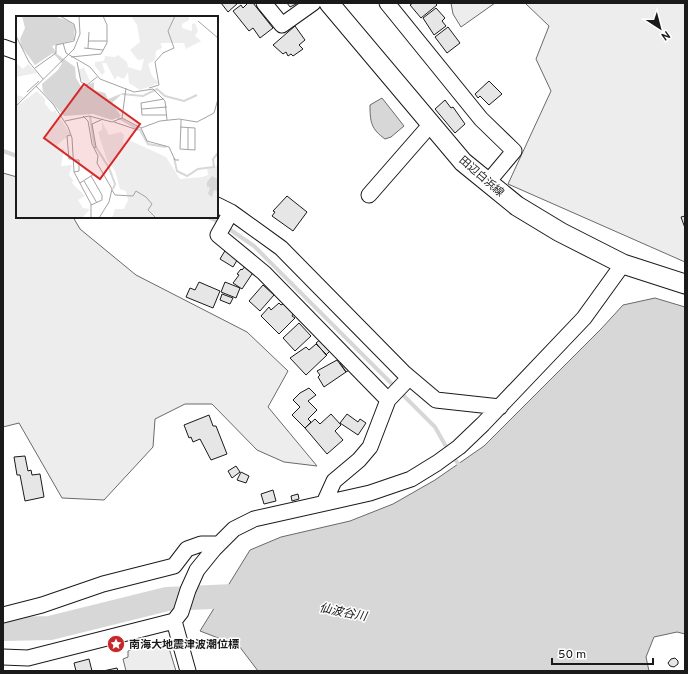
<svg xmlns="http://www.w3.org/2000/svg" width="688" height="674" font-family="Overpass,'Noto Sans JP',sans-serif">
<rect width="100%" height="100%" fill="#fff"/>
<!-- built -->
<path fill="#ededed" stroke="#6a6a6a" d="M451,3H495L461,27L453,14Z
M525,3H685V262L508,184L551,91L536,59L549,26Z
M3,173L17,177V217H73L80,229L136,275L247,332L288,371L268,407L317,466L284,462L257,450L212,404H185L155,419L153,447L104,500L62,498L19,423L3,427Z
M148,643H158L169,648L176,671H126L123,659L128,657V651L131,650L130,646Z"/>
<!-- water -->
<path fill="#d7d7d7" stroke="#6a6a6a" d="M382,98L404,126L391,137L385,139C371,129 370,122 370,105Z
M655,298L685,307V634L677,632L654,637L646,657L649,671H258L239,646L200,631L250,550L281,537L350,521L393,504L435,480L484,446L601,329L623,305Z"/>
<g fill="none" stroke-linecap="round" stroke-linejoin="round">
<!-- stream -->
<path stroke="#d7d7d7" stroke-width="4" d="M3,151L17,156
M208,217L219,222L254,246L435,427L448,450
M452,456L461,467"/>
<!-- river -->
<path stroke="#d7d7d7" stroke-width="24" d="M3,629L50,628L167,599L255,595"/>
</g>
<!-- building -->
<path fill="#e6e6e6" stroke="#1a1a1a" d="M221,3H238L228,12Z
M248,3H253L273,28L260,38L253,28L249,31L233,11L241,5L243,8Z
M287,3H298L290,7Z
M413,3H435L437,5L421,18L410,5Z
M436,8L445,18L442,21L446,26L434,35L423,18Z
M295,26L305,40L299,45L303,49L293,56L291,54L288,56L286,52L283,54L273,45Z
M448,27L460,43L447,53L435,37Z
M489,81L502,94L489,105L480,96L478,98L475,94Z
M445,100L451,108L453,107L465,124L455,133L435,109Z
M287,196L307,212L293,231L272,216L275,212L273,211Z
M685,216V228L681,217Z
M226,249L239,257L233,267L220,259Z
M246,265L254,271L242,289L233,283L239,275L237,274L241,269L242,270Z
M199,282L220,291L213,308L186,297L190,288L195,290Z
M225,282L240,288L236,298L221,292Z
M263,285L274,295L260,311L249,301Z
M222,294L233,298L230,304L220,300Z
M279,303L281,305L283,304L293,314L292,316L295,318L279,334L261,316L269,307L271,310Z
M299,323L311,336L295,351L283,338Z
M322,338L332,349L326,355L316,343Z
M316,344L327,355L306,375L290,358L306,347L309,350Z
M345,359L351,369L346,372L340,363Z
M337,360L346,372L324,387L318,377L320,375L317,371Z
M309,388L316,395L308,401L317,410L308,419L311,422L305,428L292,415L300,407L293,400L300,393Z
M331,414L341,425L335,431L343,440L327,454L305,428L315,419L320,424Z
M347,414L358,422L360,419L366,423L358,435L340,423Z
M209,415L213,426H216L227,454L211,460L200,439L193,442L191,437L189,438L184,425Z
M25,456L28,471L31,470L32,475L40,474L44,497L25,501L20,475H17L14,457Z
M236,466L240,472L232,478L228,471Z
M241,472L249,476L246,483L237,480Z
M273,490L276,501L264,504L261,494Z
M298,494L299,499L292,501L291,496Z
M675,658L678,661V664L674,667L670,666L668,663L671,659Z
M89,659L92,671H76L74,663Z
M117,668L118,671H103Z"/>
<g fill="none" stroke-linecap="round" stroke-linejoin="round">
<defs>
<path id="minor" d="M264,3L282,25L313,3
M387,3L481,119L514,151L488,182
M3,47L17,52
M369,195L431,124
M217,205L231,212L281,248L404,373L436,400L500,407
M231,212L218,235L264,273L388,400
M324,503L334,481L359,460L370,447L388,400L409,378
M3,615L42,605L103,584L174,566L187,549L201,544H218
M174,621L188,671
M3,657L28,658L174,621L181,612L188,590L197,570L214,549L234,529L254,519L370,493L411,479L437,463L459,447L483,424L584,318L623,264"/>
<path id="major" d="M329,3L463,162L517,206L560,232L623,264L685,284"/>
</defs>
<!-- minor casing -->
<use href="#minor" stroke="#1a1a1a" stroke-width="17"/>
<!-- major casing -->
<use href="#major" stroke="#1a1a1a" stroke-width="21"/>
<!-- minor -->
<use href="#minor" stroke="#fff" stroke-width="15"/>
<!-- major -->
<use href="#major" stroke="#fff" stroke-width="19"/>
</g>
<!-- icons -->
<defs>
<symbol id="sight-disc" viewBox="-11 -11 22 22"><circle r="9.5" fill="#c62828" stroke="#fff"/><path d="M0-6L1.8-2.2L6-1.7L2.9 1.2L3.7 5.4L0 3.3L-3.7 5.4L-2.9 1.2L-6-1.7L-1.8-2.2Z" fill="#fff"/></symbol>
</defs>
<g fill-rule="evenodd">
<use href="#sight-disc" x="106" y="634" width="20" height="20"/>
</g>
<g text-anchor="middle" stroke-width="3" stroke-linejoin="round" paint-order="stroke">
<!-- street labels -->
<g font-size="11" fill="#1a1a1a" stroke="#fff">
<text transform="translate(482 176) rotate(41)" y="4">田辺白浜線</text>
</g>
<!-- poi labels -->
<g font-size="11" font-weight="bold" fill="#1a1a1a" stroke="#fff" text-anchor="start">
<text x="129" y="648">南海大地震津波潮位標</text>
</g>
<!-- water labels -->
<g font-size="12" font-style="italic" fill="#1a1a1a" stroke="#fff">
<text transform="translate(343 612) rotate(11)" y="4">仙波谷川</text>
</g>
</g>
<!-- overview -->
<g transform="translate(16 16)">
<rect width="202" height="202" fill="#fff"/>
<path d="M115,0H173V4L166,8V12L176,15V8L179,7L182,15L179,20L185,25L170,33L168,27H145L146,32L140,35L139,44L132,48L136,60L143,67L124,74L113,67L112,56L108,63L101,60L99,64L90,47H86L89,56L86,59L79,50V46L88,45L89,40L99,41L102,39L111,46L112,51L125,55L128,43L122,44L114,34L124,26L121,9ZM0,47L7,53L12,48L21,57L0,61ZM68,52L74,65L71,68L63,62V53ZM21,75L29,83V88L36,96L39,94L54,118L41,129L42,133H48L45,150L56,149L53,159L57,164L56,167L69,180L62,184L67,192L74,193L66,202H0V79L8,81L2,86L4,88ZM86,106L93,119L105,116L108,119L107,127L110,128L113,124L150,141L164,163L186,161L192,159L191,153L202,149V166L198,162L191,166V170H194L195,181L198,174L202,176V202H96L99,193H108L112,184L110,175L104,173L99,155L91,144L82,116L86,114Z" fill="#ededed"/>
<path d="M6,0H37L53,5L59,10L58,24L36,30L41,38L59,51L60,62L66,72L78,66V74L89,77L92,83L107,77L96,87L105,100L96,104L77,98L48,100L27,76L26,68L42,54L46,47L37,37L19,49L5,30L4,23L9,12ZM196,160L201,163L202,176L198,174L196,181L192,178L194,171H191V166Z" fill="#d7d7d7"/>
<path fill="none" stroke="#d7d7d7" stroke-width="2" d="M106,78L127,80L141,73L149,80L168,85L181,79M74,100L78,128L93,152L99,168L97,173M99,100L124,114L132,128L150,131M158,142L161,155L171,160L182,153L198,151L197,143L202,137"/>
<path fill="none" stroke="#a3a3a3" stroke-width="1" d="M182,5L202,22M0,20L13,46L27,63M73,25H91M47,27L50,37L74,51L84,63L118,76L137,73L149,85L151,104M68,32L87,34M72,32L73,16M55,41L85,38L91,27V9L87,0M61,46L65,66L71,69L81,61M19,52L40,37V29L58,25L60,16L58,8L44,0M20,70L37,88L52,111L56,122L58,156L75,188V202M133,72L143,69L139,46L147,37L158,32L152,15L159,0M11,76L23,65M148,83L125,87L126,99H151M0,90L58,33L64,18L63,0M126,93L151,91M67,100L72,105L76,128L82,140L81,147L96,173L93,186L83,202M106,102L110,72M49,105L73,100L96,106L106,102L125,112L144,105L163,103L181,106L198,97L202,83M98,106L122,114M76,108L80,131L78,132M76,108L87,103M164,111L179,112V134L164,133L165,107V104M125,112L131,125L153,131L159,144H163M55,119L51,120L53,143H57M172,134V111M58,144H63V155L58,156M75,160L86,179V184L75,189M68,165L81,187M64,167L78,158M96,174L99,179L117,180L120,175L130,181L136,188L132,194L140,202"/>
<path fill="#d62828" fill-opacity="0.15" stroke="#d62828" stroke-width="2" d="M68,68L124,108L84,163L28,122Z"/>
<rect width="202" height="202" fill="none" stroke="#1a1a1a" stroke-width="2"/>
</g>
<!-- border -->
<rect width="688" height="674" fill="none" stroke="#1a1a1a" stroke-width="8"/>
<!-- north arrow -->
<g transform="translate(660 28) rotate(144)" stroke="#ffffff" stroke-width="3" paint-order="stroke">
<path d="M0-3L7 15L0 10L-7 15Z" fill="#1a1a1a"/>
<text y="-6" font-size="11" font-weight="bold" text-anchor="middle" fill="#1a1a1a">N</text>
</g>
<!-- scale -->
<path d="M552 658v6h101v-6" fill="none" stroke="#1a1a1a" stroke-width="2"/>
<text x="558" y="658" font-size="12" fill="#1a1a1a" stroke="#ffffff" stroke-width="3" paint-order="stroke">50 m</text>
</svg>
